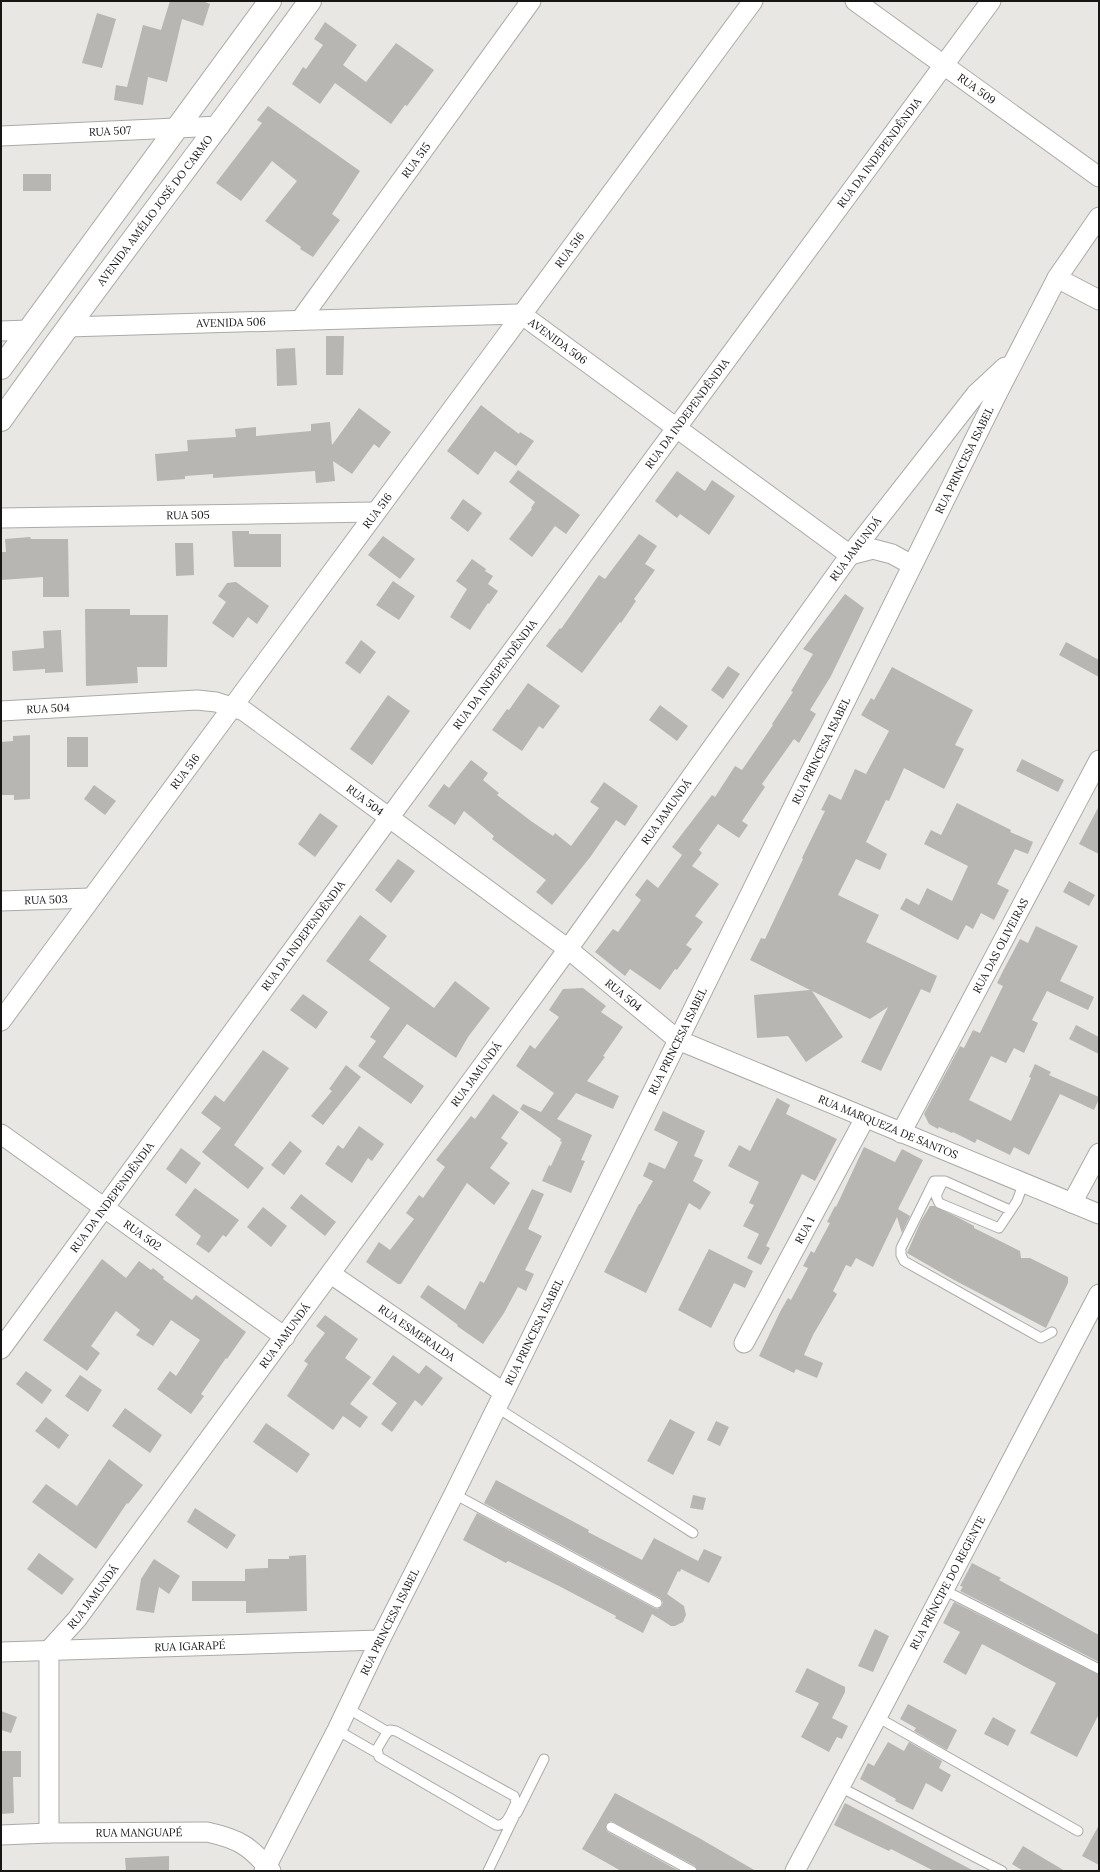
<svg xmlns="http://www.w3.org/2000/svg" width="1100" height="1872" font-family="Lora,serif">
<rect width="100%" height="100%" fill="#e8e7e3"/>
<!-- building -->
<path fill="#b7b6b2" d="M170,1H203L210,4L203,26L182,19L167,82L148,77L143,105L114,100L116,85L127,87L143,25L161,30Z
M97,13L116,19L102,68L82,63Z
M325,22L357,45L343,65L366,82L396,43L434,70L407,106L405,105L391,124L335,83L320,104L292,84L303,67L306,69L323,45L314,39Z
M268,106L360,171L332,214L340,220L313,257L300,249L301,247L265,221L297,181L272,161L241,201L216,183L262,123L257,120Z
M23,174H51V191H23Z
M326,336H344L343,375H326Z
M295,348L297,385L277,386L276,349Z
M481,405L519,434L520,432L534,441L516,466L495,451L478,475L447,451Z
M359,408L391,432L379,448L374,444L352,474L333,461L335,481L316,483L315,471L213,478V474L185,476V479L157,481L155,454L188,451L187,440L236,437L235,429L256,427V436L311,431V424L330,422L332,445Z
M518,470L580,515L566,534L555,526L532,557L509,539L532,509L531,508L535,502L509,482Z
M677,471L705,491L712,480L735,496L709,535L680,514L677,518L655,501Z
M463,499L482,513L468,532L450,518Z
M232,531H249V534H281V567H234Z
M639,534L657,546L645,564L655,570L634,599L636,601L621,623L620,622L582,673L546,646L560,628L561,629L599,575L605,579Z
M383,536L415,559L400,579L368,555Z
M30,537L31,539H68L69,597H43V577L1,580V552H6L5,539Z
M175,543H193L194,575L176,576Z
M472,559L486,569L485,571L493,576L488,584L498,591L489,604L488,603L470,630L450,617L467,589L456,581Z
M393,581L415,596L399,620L376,605Z
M236,582L269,606L257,624L248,617L233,638L212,623L226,602L218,596L227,583Z
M845,594L864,608L831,676L810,710L816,714L799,743L794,739L762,784L765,787L742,821L748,825L739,838L718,824L699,850L702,853L692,866L719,884L695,916L703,922L686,945L692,949L677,970L675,969L660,990L630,969L625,976L595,952L613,929L618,932L641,900L635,895L647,879L658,888L682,855L672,847L712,795L715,797L735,766L742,770L773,725L772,724L793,692L791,691L813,654L803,649Z
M85,609H130V615H168L167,667H137L138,683L86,686Z
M61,630L63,672L45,673V669L13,671L12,651L44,648L43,631Z
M361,640L376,652L360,674L345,663Z
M1066,642L1099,660V677L1059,655Z
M728,666L740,674L723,699L711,690Z
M892,667L973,710L955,745L964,749L944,789L904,768L889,801L886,800L866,842L887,854L880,870L856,859L838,895L879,915L866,942L937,976L930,993L921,989L881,1071L861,1062L888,1007L870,1019L812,991L843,1037L806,1062L788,1036L757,1038L754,995L810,990L750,960L761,938L765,939L803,859L802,858L825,811L821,810L829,794L841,800L855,769L866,774L889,731L861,715L871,698L874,700Z
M528,683L560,706L543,729L539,726L522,751L492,730L507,709L509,710Z
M388,695L410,711L372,765L350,749Z
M660,705L688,726L677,741L649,720Z
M30,735V799L14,800V795H1V742L13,741V736Z
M67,737H88V767H67Z
M1022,759L1064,780L1058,792L1016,771Z
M471,760L488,773L483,780L499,793L497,795L531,821L553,836L555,833L571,846L599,808L590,802L604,782L638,806L625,826L616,820L591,856L552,905L536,892L546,880L492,839L494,836L464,811L455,825L428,806L444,784L449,788Z
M94,785L116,801L105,815L84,799Z
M957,803L1011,830L1010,832L1033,842L1028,854L1015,849L997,884L1009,890L994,920L981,913L973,929L966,925L958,940L900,909L906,898L919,905L927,888L952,901L968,866L924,844L931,830L941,835Z
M1099,806V854L1079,844Z
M320,813L338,826L315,857L298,844Z
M398,859L415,871L391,903L375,890Z
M1069,881L1095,895L1089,906L1063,892Z
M360,915L387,936L369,960L434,1008L455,981L490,1008L468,1037L456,1058L407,1024L383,1057L424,1086L411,1104L358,1066L376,1041L370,1037L390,1008L326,961Z
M1036,926L1078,946L1060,981L1094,997L1088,1010L1047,991L1032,1020L1038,1023L1024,1053L1014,1048L1006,1063L991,1056L969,1100L1011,1121L1031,1078L1029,1077L1035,1064L1051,1072L1049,1075L1099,1097V1099L1094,1110L1060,1094L1029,1155L1014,1147L1010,1155L977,1139L975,1143L953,1132L952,1133L939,1127L938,1129L929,1124L924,1114L960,1046L964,1048L973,1030L980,1033L1003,986L997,983L1004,969L1020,939L1028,943Z
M583,988L606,1006L601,1012L623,1027L603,1056L605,1057L587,1081L619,1096L613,1109L576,1093L557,1119L592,1135L581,1160L585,1161L571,1193L542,1181L549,1165L551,1166L562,1142L560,1141L561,1139L520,1109L523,1104L541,1112L554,1093L516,1066L530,1045L535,1049L559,1017L549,1010L563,989Z
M303,994L328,1012L316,1029L290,1010Z
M1076,1025L1099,1037V1054L1069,1039Z
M263,1050L289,1068L234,1145L264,1168L248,1189L202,1152L221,1128L201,1113L215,1095L224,1102Z
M346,1065L361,1077L323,1125L311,1116L332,1091L329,1089Z
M493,1094L519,1112L501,1138L508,1143L490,1168L510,1183L494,1205L467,1183L401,1284H398L366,1262L379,1242L390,1250L414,1219L406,1213L419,1195L423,1198L445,1167L436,1160L471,1116L475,1119Z
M777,1098L790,1105L786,1114L837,1139L815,1181L802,1174L766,1246L770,1248L761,1265L747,1258L759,1234L743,1226L754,1205L749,1203L759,1182L728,1166L739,1145L750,1151Z
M663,1111L705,1131L694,1156L703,1160L693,1181L711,1192L700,1210L689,1203L646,1293L604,1272L639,1204H640L653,1181L643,1176L649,1162L665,1169L678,1142L654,1130Z
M359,1126L384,1144L372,1161L368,1158L352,1183L325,1164L338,1145L343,1149Z
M290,1141L302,1151L284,1175L271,1165Z
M864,1147L895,1162L902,1149L923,1160L898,1209L910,1216L902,1233L897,1217L873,1267L856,1258L851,1267L846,1265L833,1291L837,1294L813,1335L804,1355L823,1363L817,1378L796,1369L794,1373L759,1356L780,1312L788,1298L791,1300L808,1268L803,1266L811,1251L814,1253L830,1223L827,1222L835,1206L836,1207Z
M181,1148L201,1163L186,1184L166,1169Z
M195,1188L239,1220L226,1237L223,1235L209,1253L196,1244L201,1236L175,1215Z
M532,1189L544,1194L528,1229L542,1236L525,1270L534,1274L526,1291L518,1287L504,1313L483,1344L457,1326L458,1325L420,1297L428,1285L465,1310L480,1281L484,1283Z
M301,1194L336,1222L325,1236L290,1208Z
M930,1206H934L959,1218L974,1226V1228L1020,1251L1021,1258H1030L1068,1277V1283L1046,1328L954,1280L907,1253L921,1221Z
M263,1207L287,1226L271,1247L247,1227Z
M709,1249L753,1271L745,1288L734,1283L711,1328L678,1310Z
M102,1259L126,1278L139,1261L151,1270L153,1268L164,1277L163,1279L192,1300L196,1295L246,1332L227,1359L226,1358L201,1394L204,1396L191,1414L157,1389L170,1371L176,1376L200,1340L171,1320L153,1346L136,1335L140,1330L116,1311L91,1346L100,1353L87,1371L43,1340Z
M325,1315L358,1339L345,1358L371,1377L350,1404L368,1417L360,1428L343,1416L333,1430L287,1396L308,1364L304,1361L325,1333L316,1326Z
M393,1355L419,1374L426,1365L443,1378L422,1406L415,1400L392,1432L381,1424L397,1403L372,1384Z
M26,1371L52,1390L42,1404L16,1384Z
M80,1375L102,1390L88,1412L65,1396Z
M125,1408L162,1435L150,1453L112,1426Z
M46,1417L69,1435L59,1449L35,1431Z
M670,1419L695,1432L673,1475L647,1461Z
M716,1421L729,1427L720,1446L707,1440Z
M266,1423L310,1454L297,1473L253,1442Z
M109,1459L143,1485L128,1504L127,1503L96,1549L32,1502L46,1484L77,1506Z
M496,1480L589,1530L588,1532L642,1560L654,1538L698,1561L704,1549L722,1557L709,1583L681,1569L680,1572L678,1571L667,1594L684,1606L686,1615L683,1622L675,1626H671L652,1614L643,1633L615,1618L616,1616L559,1586L508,1561L506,1563L463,1540L477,1513L654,1608L658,1609L662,1606L663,1602L660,1598L484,1503Z
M693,1495L706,1498L703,1510L690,1508Z
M195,1508L236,1535L227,1549L187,1522Z
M39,1553L74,1579L62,1595L27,1569Z
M306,1555L307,1611L246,1613V1601H192V1581H245V1569L268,1568V1559H289V1556Z
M154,1559L180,1576L169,1594L159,1587L154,1613L136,1610L141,1579Z
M972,1563L1001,1578L999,1580L1099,1635V1662L960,1591L963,1587L960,1586Z
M954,1602L1099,1675V1714L1077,1757L1030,1733L1056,1683L982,1644L966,1675L943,1662L960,1632L943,1623Z
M875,1629L889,1636L873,1672L858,1666Z
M807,1668L845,1687V1692L832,1718L848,1726L842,1739L837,1737L829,1752L801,1737L819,1703L795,1692Z
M908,1704L957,1730L947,1750L914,1731L916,1728L900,1719Z
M1,1711L17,1717L11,1733L1,1730Z
M993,1717L1016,1730L1008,1746L984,1734Z
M888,1742L904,1751L909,1742L942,1761L939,1768L951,1775L942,1792L926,1783L913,1810L895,1801L896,1799L860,1779L868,1763L874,1766Z
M1,1751H21V1777H13L14,1813L1,1814Z
M615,1793L699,1838L756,1871H698L695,1866L611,1821L606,1824V1830L608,1832L679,1871H621L607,1863L582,1849Z
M845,1803L874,1818L974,1871H934L891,1849L889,1851L834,1825Z
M1099,1825V1865L1082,1856Z
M1023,1846L1065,1871H1023L1012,1864Z
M169,1856V1871H126L125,1858Z"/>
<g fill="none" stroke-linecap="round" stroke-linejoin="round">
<defs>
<path id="service" d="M945,1181H934L901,1248V1255L904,1261L1041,1338L1052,1332
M1010,1210L945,1181L942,1183L936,1196L939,1203L999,1228L1017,1201L1024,1182
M496,1407L693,1533
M454,1494L657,1603
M944,1590L1099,1669
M347,1708L388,1732
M877,1717L1078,1831
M337,1730L377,1753
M390,1730L396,1731L514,1796L516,1802L515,1805C511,1812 507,1827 496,1825L379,1757L377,1749L386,1734Z
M840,1787L1002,1871
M517,1813L544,1759
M611,1827L692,1871
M488,1871L514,1817"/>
<g id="minor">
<path id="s1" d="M855,1L1099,177"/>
<path id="s2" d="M1,136L220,126"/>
<path d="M1057,278L1099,300"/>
<path id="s3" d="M301,319L531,1"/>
<path id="s4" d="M67,327L521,314L850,555L873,549L892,554L912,565"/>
<path d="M1,331L29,330"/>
<path id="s5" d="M1,518L375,512"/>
<path id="s6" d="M1,711L197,700L216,702L244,711L568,949L678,1040L1099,1214"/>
<path id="s7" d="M1,901L91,898"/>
<path id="s8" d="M1,1021L753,1"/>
<path id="s9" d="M901,1133L1099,760"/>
<path id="s10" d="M1,1134L285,1337"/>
<path d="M1072,1203L1099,1153"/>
<path id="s11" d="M331,1274L503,1392"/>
<path id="s12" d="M744,1343L865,1118"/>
<path id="s13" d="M1,1349L389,818L991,1"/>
<path id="s14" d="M1,1652L380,1640"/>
<path id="s15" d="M49,1833V1650L77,1619L568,949L850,555L976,394L1005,367"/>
<path id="s16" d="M1,1835L49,1833L207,1832C239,1839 250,1846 271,1871"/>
<path id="s17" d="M264,1871L337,1730L380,1640L454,1494L997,394L1057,278L1099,217"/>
<path id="s18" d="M795,1871L877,1717L1099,1294"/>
</g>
<g id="tertiary">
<path d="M1,368L270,1"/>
<path id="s19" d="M1,420C101,278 208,142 310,1"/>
</g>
</defs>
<!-- service casing -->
<use href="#service" stroke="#abaaa7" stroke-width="11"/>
<!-- minor casing -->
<use href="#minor" stroke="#abaaa7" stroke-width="21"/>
<!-- tertiary casing -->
<use href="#tertiary" stroke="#abaaa7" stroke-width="24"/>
<!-- service -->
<use href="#service" stroke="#fff" stroke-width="9"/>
<!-- minor -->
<use href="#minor" stroke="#fff" stroke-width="19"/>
<!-- tertiary -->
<use href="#tertiary" stroke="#fff" stroke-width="22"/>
</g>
<g text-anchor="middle" stroke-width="3.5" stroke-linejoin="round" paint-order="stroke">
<!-- street labels -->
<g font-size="11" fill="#161614" stroke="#e8e7e3">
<text dy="4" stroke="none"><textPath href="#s1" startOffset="150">RUA 509</textPath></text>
<text dy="4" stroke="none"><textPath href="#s2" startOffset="109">RUA 507</textPath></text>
<text dy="4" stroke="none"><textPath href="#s13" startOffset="1484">RUA DA INDEPENDÊNDIA</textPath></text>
<text dy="4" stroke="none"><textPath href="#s3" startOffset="196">RUA 515</textPath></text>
<text dy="4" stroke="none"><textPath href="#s19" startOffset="260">AVENIDA AMÉLIO JOSÉ DO CARMO</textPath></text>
<text dy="4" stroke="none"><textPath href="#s8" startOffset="958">RUA 516</textPath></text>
<text dy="4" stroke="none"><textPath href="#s4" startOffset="164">AVENIDA 506</textPath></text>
<text dy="4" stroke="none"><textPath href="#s4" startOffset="500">AVENIDA 506</textPath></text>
<text dy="4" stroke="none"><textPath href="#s13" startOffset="1160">RUA DA INDEPENDÊNDIA</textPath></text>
<text dy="4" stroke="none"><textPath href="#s17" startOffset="1575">RUA PRINCESA ISABEL</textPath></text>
<text dy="4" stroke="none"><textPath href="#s8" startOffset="634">RUA 516</textPath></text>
<text dy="4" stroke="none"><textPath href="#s5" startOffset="187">RUA 505</textPath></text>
<text dy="4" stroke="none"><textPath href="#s15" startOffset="1548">RUA JAMUNDÁ</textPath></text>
<text dy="4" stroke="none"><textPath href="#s13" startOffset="836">RUA DA INDEPENDÊNDIA</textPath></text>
<text dy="4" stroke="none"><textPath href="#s6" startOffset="47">RUA 504</textPath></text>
<text dy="4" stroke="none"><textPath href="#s17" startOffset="1251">RUA PRINCESA ISABEL</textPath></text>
<text dy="4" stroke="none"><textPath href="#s8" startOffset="310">RUA 516</textPath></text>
<text dy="4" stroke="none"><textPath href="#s6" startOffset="395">RUA 504</textPath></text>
<text dy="4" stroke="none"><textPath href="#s15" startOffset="1224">RUA JAMUNDÁ</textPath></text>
<text dy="4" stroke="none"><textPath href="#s7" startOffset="45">RUA 503</textPath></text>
<text dy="4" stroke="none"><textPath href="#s13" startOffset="512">RUA DA INDEPENDÊNDIA</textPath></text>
<text dy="4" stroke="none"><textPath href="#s9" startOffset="212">RUA DAS OLIVEIRAS</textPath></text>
<text dy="4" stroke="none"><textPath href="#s6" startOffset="719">RUA 504</textPath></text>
<text dy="4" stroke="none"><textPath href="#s17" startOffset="927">RUA PRINCESA ISABEL</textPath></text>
<text dy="4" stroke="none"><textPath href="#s15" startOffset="900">RUA JAMUNDÁ</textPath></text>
<text dy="4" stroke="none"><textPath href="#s6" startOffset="1017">RUA MARQUEZA DE SANTOS</textPath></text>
<text dy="4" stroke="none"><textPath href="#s13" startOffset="188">RUA DA INDEPENDÊNDIA</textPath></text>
<text dy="4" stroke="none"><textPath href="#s12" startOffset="128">RUA 1</textPath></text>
<text dy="4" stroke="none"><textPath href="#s10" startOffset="174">RUA 502</textPath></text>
<text dy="4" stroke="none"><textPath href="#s17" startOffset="603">RUA PRINCESA ISABEL</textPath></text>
<text dy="4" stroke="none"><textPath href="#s11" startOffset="104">RUA ESMERALDA</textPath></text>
<text dy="4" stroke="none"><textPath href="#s15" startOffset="576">RUA JAMUNDÁ</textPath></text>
<text dy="4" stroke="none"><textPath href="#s18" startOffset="326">RUA PRÍNCIPE DO REGENTE</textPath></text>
<text dy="4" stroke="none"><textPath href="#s15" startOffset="252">RUA JAMUNDÁ</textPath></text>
<text dy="4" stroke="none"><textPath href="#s17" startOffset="279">RUA PRINCESA ISABEL</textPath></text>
<text dy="4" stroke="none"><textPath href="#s14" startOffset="189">RUA IGARAPÉ</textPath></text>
<text dy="4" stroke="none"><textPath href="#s16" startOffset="138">RUA MANGUAPÉ</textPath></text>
</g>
</g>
<!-- border -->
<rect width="1100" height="1872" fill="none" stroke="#161614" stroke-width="4"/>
</svg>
